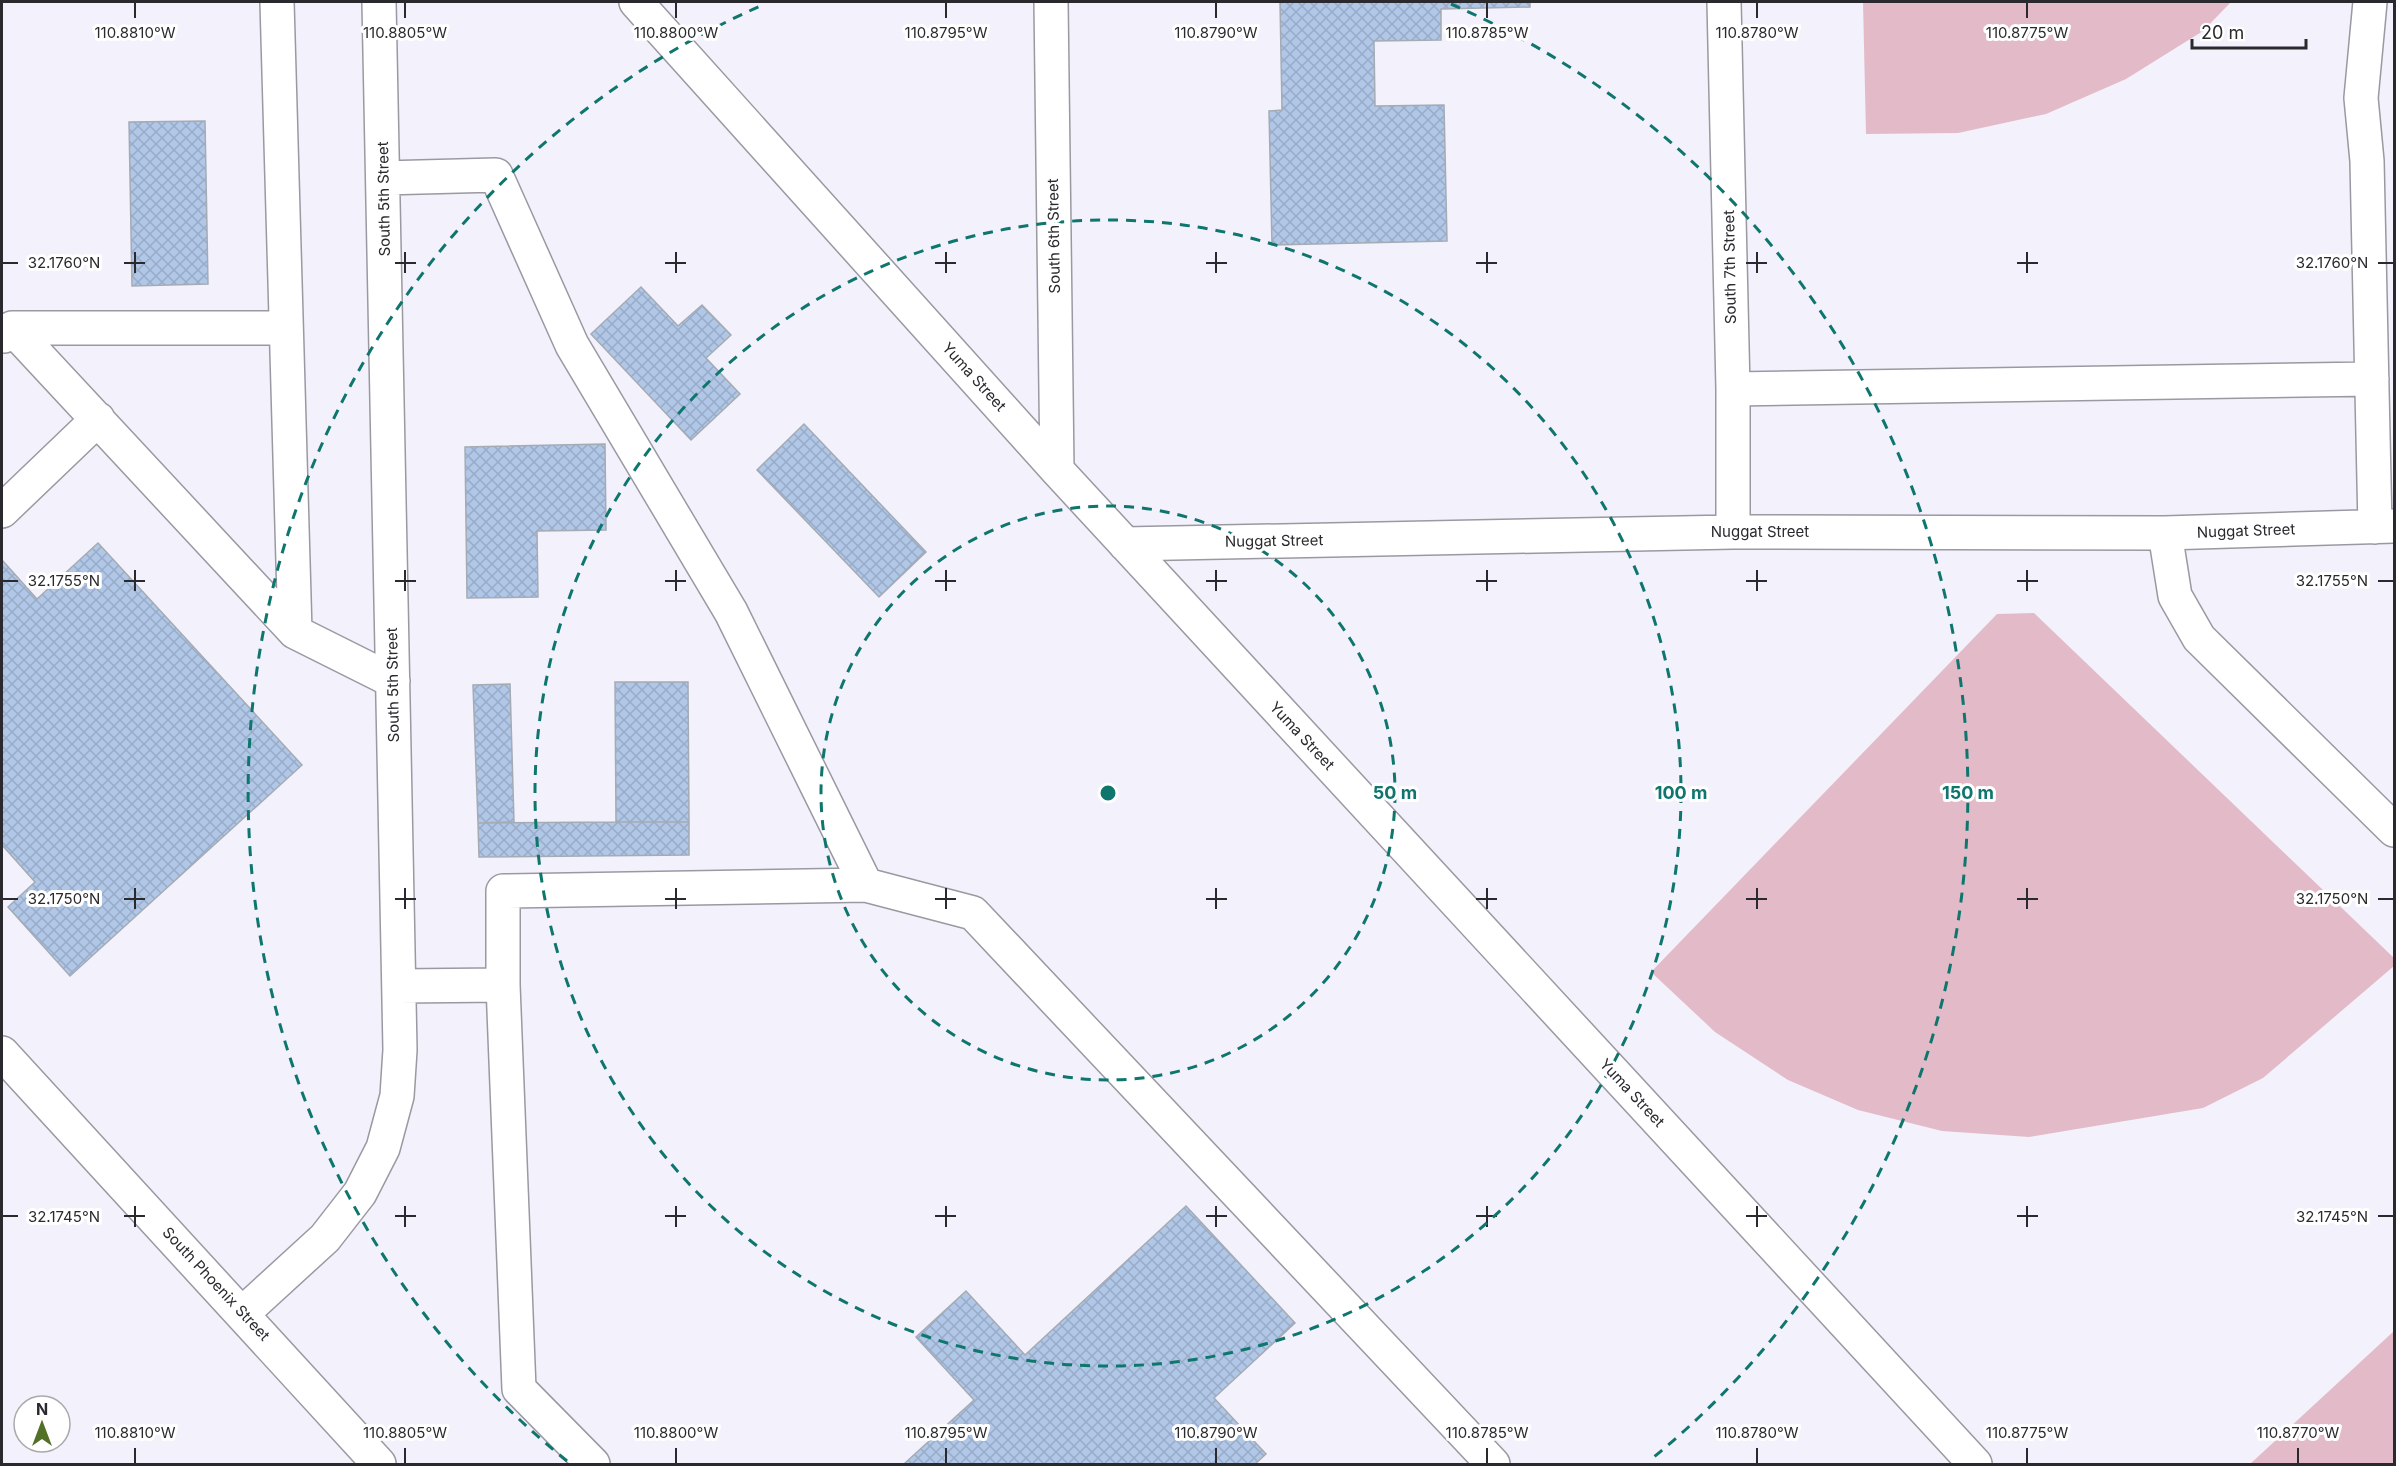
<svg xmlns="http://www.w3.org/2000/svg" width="2396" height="1466" font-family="Inter,sans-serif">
<defs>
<pattern id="building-cross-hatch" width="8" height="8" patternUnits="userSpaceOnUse" patternTransform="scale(1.5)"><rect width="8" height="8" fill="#b1c7e8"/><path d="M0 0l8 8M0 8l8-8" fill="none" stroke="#98abc7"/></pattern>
</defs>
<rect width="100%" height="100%" fill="#f3f1fc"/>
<!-- pitch -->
<path fill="#e3bbc8" d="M1863,2H2231L2203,31L2126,79L2046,114L1958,133L1866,134Z
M2034,613L2394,958V966L2263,1078L2203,1108L2029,1137L1942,1131L1858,1110L1788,1080L1715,1032L1651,972L1997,614Z
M2394,1331V1464H2250Z"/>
<!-- building -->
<path fill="url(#building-cross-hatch)" stroke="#a5abb3" stroke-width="1.5" d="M1280,2H1530V7L1441,9V40L1374,41L1375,106L1444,105L1447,241L1272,245L1269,111L1282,110Z
M205,121L208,284L132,286L129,122Z
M641,287L678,326L702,305L731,335L706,358L740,394L691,440L591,334Z
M804,424L926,552L879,597L757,470Z
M605,444L606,530L537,531L538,597L467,598L465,447Z
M98,543L302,765L70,976L8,907L35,882L2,845V560L37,599Z
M615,682H688L689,822H616Z
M510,684L514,822L478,823L473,685Z
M616,822H689V855L479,857L478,823Z
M1186,1206L1295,1323L1214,1398L1266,1454L1255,1464H904L974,1400L916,1337L966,1291L1025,1355Z"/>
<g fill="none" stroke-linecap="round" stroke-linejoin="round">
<defs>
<path id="minor" d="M277,2L295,632L393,681
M636,2L1057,470L1975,1464
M1051,2L1057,470
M1724,2L1733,389V532
M2370,2L2361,98L2367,161L2375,527
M383,178L496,175L572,345L731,612L866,885L973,913L1493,1464
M12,328L295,632
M4,336L12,328H286
M1733,389L2372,379
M2,511L98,419
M2165,533L2175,596L2199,638L2394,830
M1125,544L1733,532L2165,533L2394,526
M399,986L503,985
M2,1053L379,1464
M243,1313L325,1238L360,1193L383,1148L397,1096L400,1050L379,2
M593,1464L519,1389L503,985V891L866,885"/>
</defs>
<!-- minor casing -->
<use href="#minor" stroke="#9a99a2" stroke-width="36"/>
<!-- minor -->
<use href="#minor" stroke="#fff" stroke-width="33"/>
</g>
<!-- ticks -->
<path fill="none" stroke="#2a292d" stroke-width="2" d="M135,3V18M405,3V18M676,3V18M946,3V18M1216,3V18M1487,3V18M1757,3V18M2027,3V18M135,252V273M405,252V273M676,252V273M946,252V273M1216,252V273M1487,252V273M1757,252V273M2027,252V273M3,263H18M124,263H145M395,263H416M665,263H686M935,263H956M1206,263H1227M1476,263H1497M1746,263H1767M2017,263H2038M2378,263H2393M135,570V591M405,570V591M676,570V591M946,570V591M1216,570V591M1487,570V591M1757,570V591M2027,570V591M3,581H18M124,581H145M395,581H416M665,581H686M935,581H956M1206,581H1227M1476,581H1497M1746,581H1767M2017,581H2038M2378,581H2393M135,888V909M405,888V909M676,888V909M946,888V909M1216,888V909M1487,888V909M1757,888V909M2027,888V909M3,899H18M124,899H145M395,899H416M665,899H686M935,899H956M1206,899H1227M1476,899H1497M1746,899H1767M2017,899H2038M2378,899H2393M135,1206V1227M405,1206V1227M676,1206V1227M946,1206V1227M1216,1206V1227M1487,1206V1227M1757,1206V1227M2027,1206V1227M3,1216H18M124,1216H145M395,1216H416M665,1216H686M935,1216H956M1206,1216H1227M1476,1216H1497M1746,1216H1767M2017,1216H2038M2378,1216H2393M135,1448V1463M405,1448V1463M676,1448V1463M946,1448V1463M1216,1448V1463M1487,1448V1463M1757,1448V1463M2027,1448V1463M2298,1448V1463"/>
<!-- distance rings -->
<g fill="none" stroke="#0f766e" stroke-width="3" stroke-dasharray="10 8">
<circle cx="1108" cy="793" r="287"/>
<circle cx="1108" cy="793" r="573"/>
<path d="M567 1461A860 860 0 0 1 765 4M1451 4A860 860 0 0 1 1649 1461"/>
</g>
<g text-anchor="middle" stroke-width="6" stroke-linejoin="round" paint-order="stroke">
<!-- street labels -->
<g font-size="15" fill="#2a292d" stroke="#fff">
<text transform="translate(384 199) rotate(-91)" y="5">South 5th Street</text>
<text transform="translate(1054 236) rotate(-91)" y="5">South 6th Street</text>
<text transform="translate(1730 267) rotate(-91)" y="5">South 7th Street</text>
<text transform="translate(974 377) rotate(48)" y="5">Yuma Street</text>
<text transform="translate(2246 531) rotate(-2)" y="5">Nuggat Street</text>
<text x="1760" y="537">Nuggat Street</text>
<text transform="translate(1274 541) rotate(-1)" y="5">Nuggat Street</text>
<text transform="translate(393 685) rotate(-91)" y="5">South 5th Street</text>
<text transform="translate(1302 736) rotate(47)" y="5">Yuma Street</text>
<text transform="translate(1632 1093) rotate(47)" y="5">Yuma Street</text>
<text transform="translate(216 1284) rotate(47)" y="5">South Phoenix Street</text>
</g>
</g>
<g font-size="15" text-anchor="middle" fill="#2a292d" stroke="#fff" stroke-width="6" stroke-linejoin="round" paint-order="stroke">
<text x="135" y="38">110.8810°W</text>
<text x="405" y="38">110.8805°W</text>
<text x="676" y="38">110.8800°W</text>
<text x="946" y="38">110.8795°W</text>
<text x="1216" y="38">110.8790°W</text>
<text x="1487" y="38">110.8785°W</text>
<text x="1757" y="38">110.8780°W</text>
<text x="2027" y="38">110.8775°W</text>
<text x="64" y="268">32.1760°N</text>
<text x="2332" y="268">32.1760°N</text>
<text x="64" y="586">32.1755°N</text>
<text x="2332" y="586">32.1755°N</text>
<text x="64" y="904">32.1750°N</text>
<text x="2332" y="904">32.1750°N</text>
<text x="64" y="1222">32.1745°N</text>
<text x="2332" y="1222">32.1745°N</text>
<text x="135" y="1438">110.8810°W</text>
<text x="405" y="1438">110.8805°W</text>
<text x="676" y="1438">110.8800°W</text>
<text x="946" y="1438">110.8795°W</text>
<text x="1216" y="1438">110.8790°W</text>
<text x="1487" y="1438">110.8785°W</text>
<text x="1757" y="1438">110.8780°W</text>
<text x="2027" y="1438">110.8775°W</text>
<text x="2298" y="1438">110.8770°W</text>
</g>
<circle cx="1108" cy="793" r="9" fill="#0f766e" stroke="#fff" stroke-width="3"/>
<g font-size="18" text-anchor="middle" font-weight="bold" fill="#0f766e" stroke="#fff" stroke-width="6" stroke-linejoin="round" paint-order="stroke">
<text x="1395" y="799">50 m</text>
<text x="1681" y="799">100 m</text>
<text x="1968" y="799">150 m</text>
</g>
<!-- border -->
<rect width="2396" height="1466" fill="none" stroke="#2a292d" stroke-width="6"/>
<!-- north arrow -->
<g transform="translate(42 1424)"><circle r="28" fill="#ffffff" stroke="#aaa9ab" stroke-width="1.5"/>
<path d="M0-4.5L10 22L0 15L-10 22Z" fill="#527126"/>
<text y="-9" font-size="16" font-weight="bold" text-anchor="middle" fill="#2a292d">N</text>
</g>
<!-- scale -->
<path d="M2192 39v9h114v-9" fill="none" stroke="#2a292d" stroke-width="3"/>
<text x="2201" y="39" font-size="18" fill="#2a292d" stroke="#ffffff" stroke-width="4.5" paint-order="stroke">20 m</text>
</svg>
